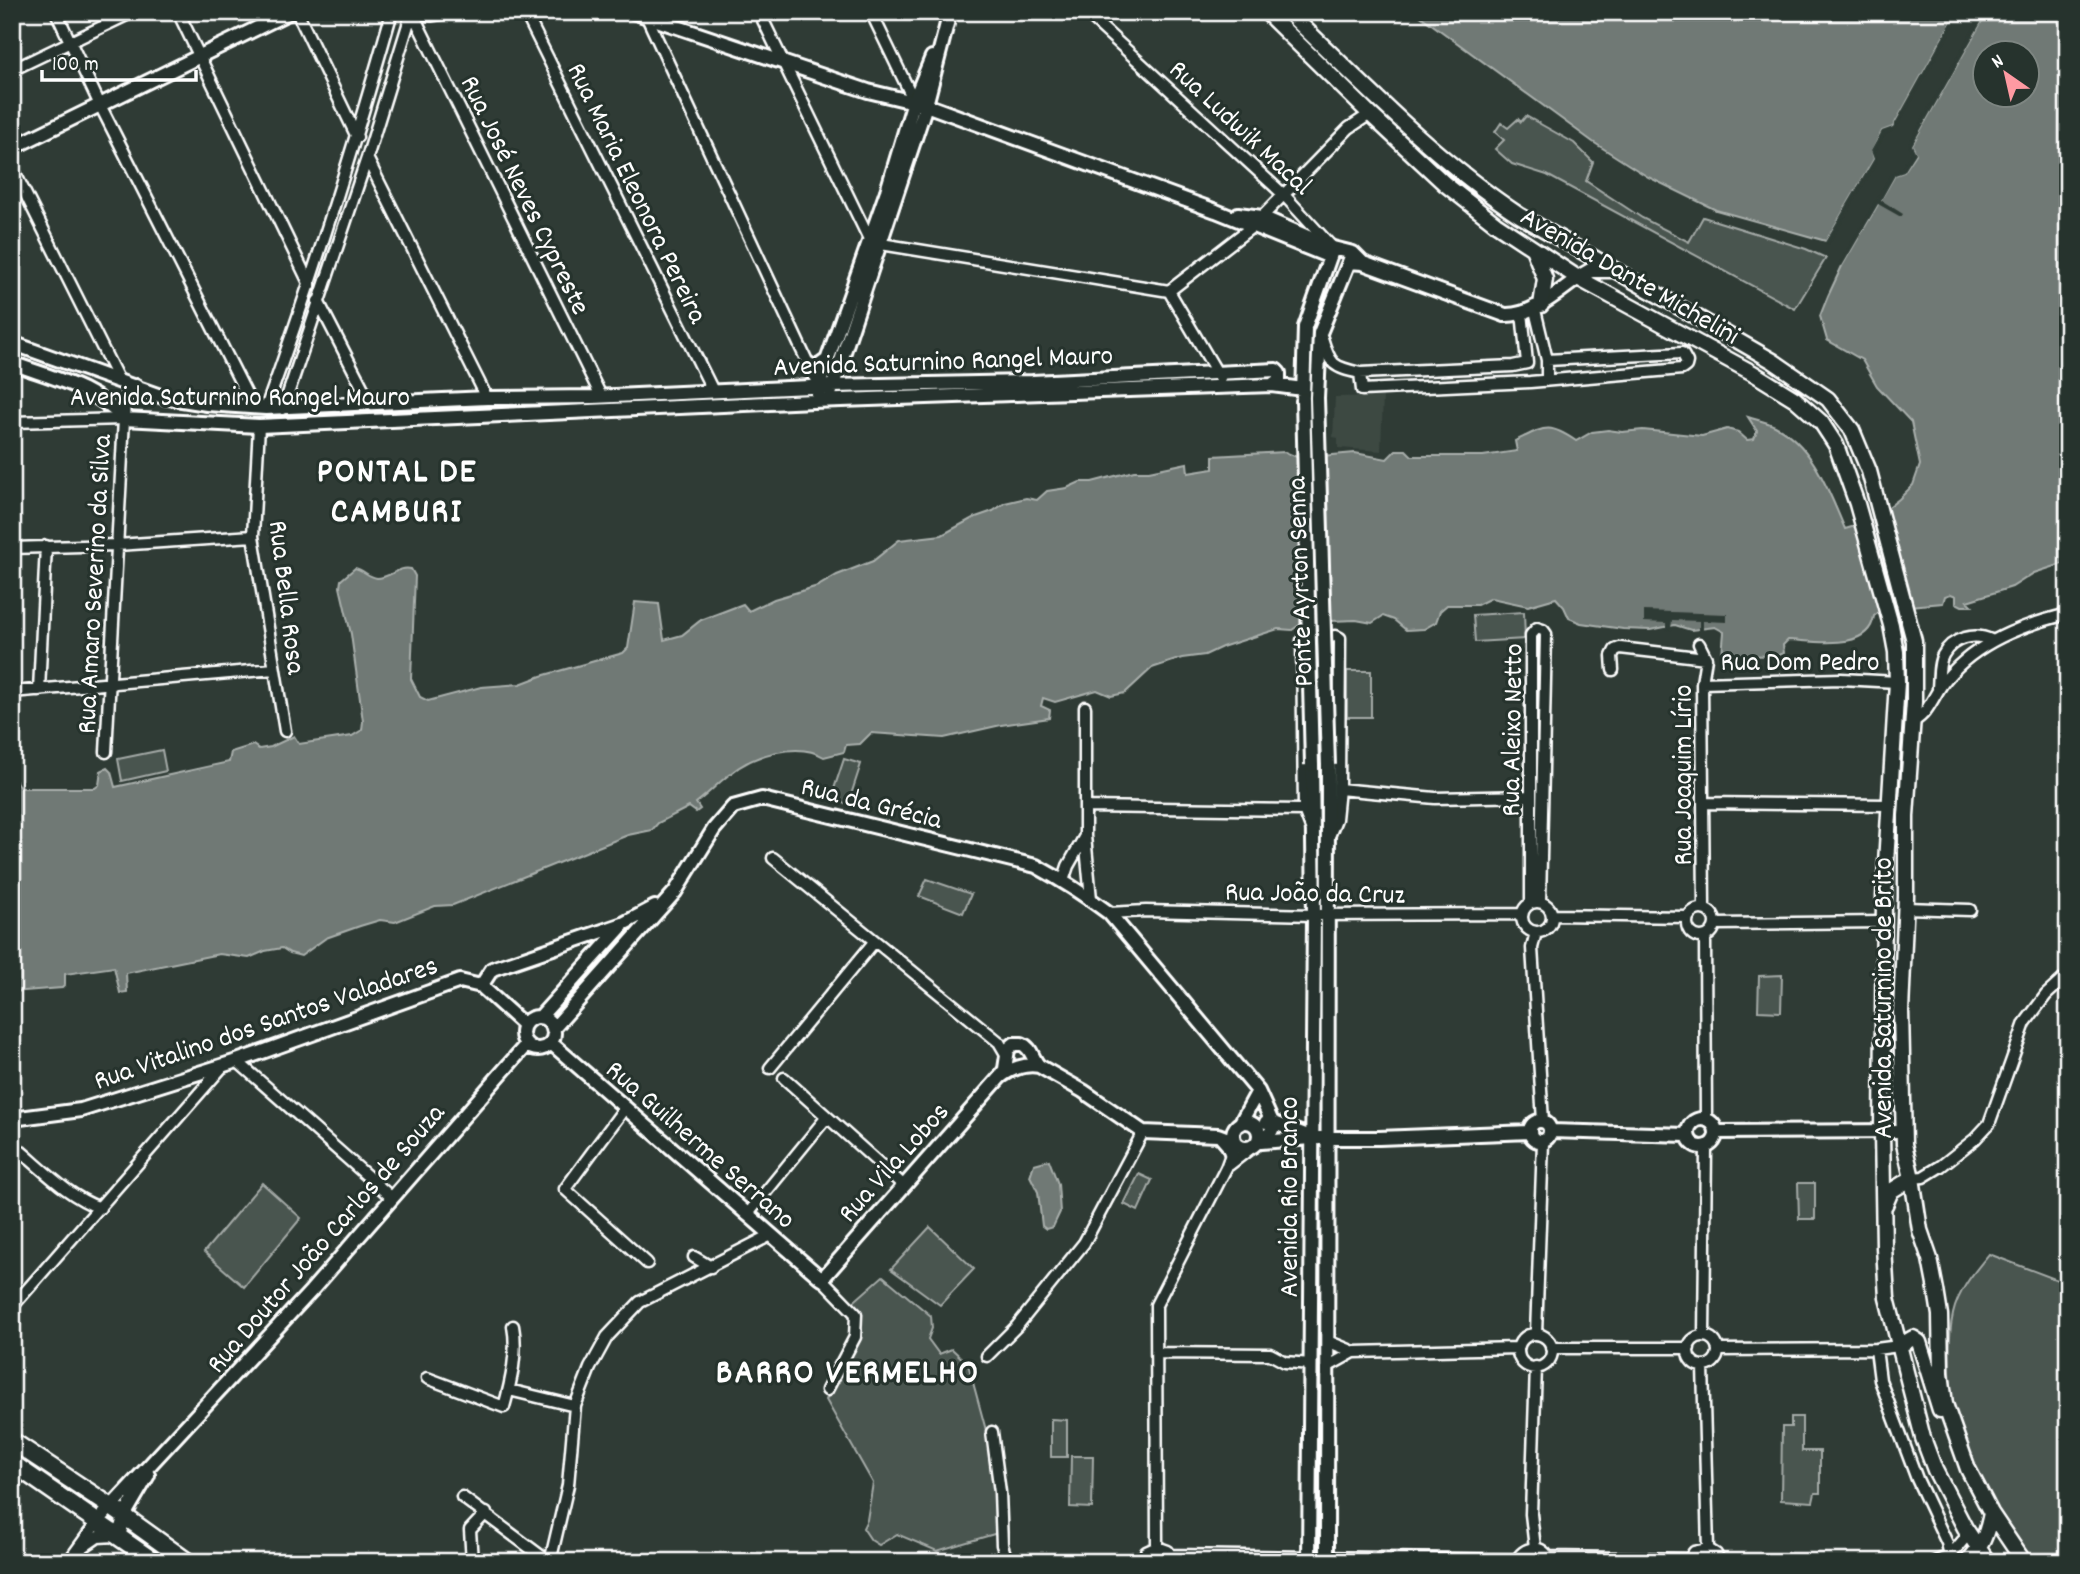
<svg xmlns="http://www.w3.org/2000/svg" width="2080" height="1574" font-family="Dekko,sans-serif">
<rect width="100%" height="100%" fill="#2f3b35"/>
<filter id="ink" filterUnits="userSpaceOnUse"><feTurbulence type="fractalNoise" baseFrequency=".0143" numOctaves="2"/><feDisplacementMap in="SourceGraphic" scale="14" xChannelSelector="R" yChannelSelector="G"/><feConvolveMatrix kernelMatrix="1 2 1 2 8 2 1 2 1" color-interpolation-filters="sRGB"/></filter>
<g filter="url(#ink)">
<!-- built -->
<path fill="#3c4842" d="M1383,396L1381,451L1338,448V438L1333,437L1335,397Z"/>
<!-- green -->
<path fill="#4a544f" stroke="#a4aaa7" stroke-width="2" d="M1526,116L1574,143L1593,162L1586,181L1642,218L1689,242L1703,217L1806,249L1826,258L1795,309L1547,175L1512,164L1495,149L1504,140L1495,132L1501,123L1508,128L1518,119L1521,122Z
M1524,612L1525,639L1475,642L1473,615Z
M1347,671H1371V717H1347Z
M162,750L166,771L122,781L118,759Z
M844,759L861,764L848,804L831,798Z
M927,879L971,894L963,913L919,896Z
M1782,975L1781,1012L1758,1011L1759,976Z
M1139,1174L1152,1180L1138,1211L1124,1204Z
M262,1183L301,1218L244,1287L204,1252Z
M1798,1183H1815V1219H1799Z
M930,1227L974,1269L940,1305L891,1269Z
M1989,1254L2068,1284V1562H2034C2012,1539 1998,1512 1983,1485C1977,1473 1968,1460 1963,1447C1950,1417 1946,1346 1953,1314C1958,1291 1974,1272 1989,1254Z
M883,1276L931,1316L932,1328L928,1339L939,1354L952,1349L968,1364L987,1434L1001,1532L937,1551L897,1534L879,1545L871,1540L863,1528L867,1520L873,1483L826,1400L855,1325L849,1306Z
M1791,1417H1802V1451H1820V1493H1815L1813,1502L1781,1500L1782,1427H1791Z
M1051,1419L1067,1420V1457H1051Z
M1071,1456H1093L1092,1508L1070,1507Z"/>
<!-- water -->
<path fill="#707975" stroke="#a9afac" stroke-width="2" fill-rule="evenodd" d="M1415,12H1957L1893,127L1882,131L1872,151L1874,159L1826,241L1716,210L1648,177L1593,142Z
M1987,12H2068V562L2034,573L2012,587L1967,601L1972,606H1962L1956,603V596L1951,594L1945,596L1943,603L1897,607L1883,609L1874,616C1869,652 1815,641 1788,640L1783,645L1784,653L1777,656L1722,655L1724,632L1715,627L1691,630L1675,625L1650,630L1623,629L1581,623L1569,618L1564,607L1556,598L1528,606L1491,598L1477,605H1447L1440,611L1436,622L1424,629L1406,630L1394,620L1383,616L1372,623L1356,620L1304,622L1292,630L1278,629L1222,647L1205,655L1182,658L1152,668L1125,693L1111,696L1097,690L1055,702L1043,698L1041,706L1050,710L1049,718L1001,725L944,738L871,733L860,744L846,745L844,752L824,757C798,741 752,755 730,774C718,783 708,794 696,803L700,809L696,812L689,807L658,823L652,830L628,835L453,905L435,906L395,922L380,920L360,926L326,938L301,956L290,953L282,948L265,951L249,958L219,954L126,973L127,992L120,993L114,967L65,974V985L62,988L12,992V781L15,780L20,788H95L99,785L101,771L107,768L111,772L115,787L229,762L231,752L253,745L259,749L271,747L294,736L299,744L352,736L362,730L363,721L351,634L340,587L341,580L355,568C364,570 368,577 377,578C390,578 398,566 411,569L415,576L411,679L420,697L428,701L481,687L520,684L541,676L623,653L628,648L635,602L659,604L664,640L682,635L701,620L743,604L749,611L774,599L818,586L837,575L873,561L899,540L942,535L973,518L993,511L1005,503L1026,498L1037,500L1047,491L1067,488L1080,482H1092L1134,471H1149L1187,463L1188,473L1213,469V456L1285,452L1299,458L1355,453L1387,459L1396,450H1406L1412,456H1483L1517,451L1515,441C1545,427 1548,422 1576,441L1592,432L1608,430L1622,432L1643,430L1702,436L1727,429L1738,432L1747,440L1754,439L1757,431L1748,417C1757,420 1767,422 1775,426C1813,445 1829,492 1845,529L1869,522L1899,499L1913,485L1920,465L1911,422L1877,386L1862,360L1827,340L1820,316L1828,296L1842,266L1895,175L1904,172L1916,154L1912,145ZM1986,52H2028V94H1986Z
M1049,1160L1058,1184L1060,1212L1053,1227L1046,1229L1042,1226L1038,1192L1030,1176L1034,1164Z"/>
<!-- pier -->
<path fill="#2f3b35" d="M1957,12L1960,14L1896,128L1885,134L1875,151L1877,161L1829,243L1824,244L1874,159L1871,151L1882,131L1893,127Z
M1983,12H1987L1912,145L1916,153L1904,172L1895,175L1881,200L1903,214L1901,217L1878,204L1842,266L1839,265L1892,173L1902,169L1912,153L1909,144Z
M1644,611L1727,614V622L1703,621V630H1699V621L1672,620L1671,629L1666,630V623L1644,622Z"/>
<g fill="none" stroke-linecap="round" stroke-linejoin="round">
<defs>
<path id="minor" d="M56,12L100,105L253,407
M178,12L310,285
M297,12L357,137
M412,12L601,396
M525,12L713,391
M759,12L870,241
M871,12L914,101
M1085,12L1284,195L1330,245
M645,13L819,387
M12,70L133,12
M367,158L487,398
M12,167L118,379
M881,244L1169,291
M1169,291L1253,226L1349,128L1370,114
M1169,291L1220,378
M318,301L371,404
M1534,306L1547,360V380
M1322,338C1330,365 1333,367 1360,373L1513,366L1527,363L1522,312
M1360,373L1362,390L1530,382L1682,369L1686,366L1687,362L1682,353L1547,360
M266,408C313,278 354,146 392,12
M283,409L367,158L412,12
M12,422L124,419L106,752
M259,426L253,536L285,731
M12,548L117,545L253,536
M1699,644L1706,658L1702,683L1704,908
M1613,670L1612,656L1615,650L1620,648L1706,658
M1702,683L1841,679L1897,682
M1938,688C1939,678 1938,663 1943,655C1952,638 1974,632 1991,640
M39,690L46,546
M12,692L274,669
M1085,707V836L1091,899
M1914,721C1930,712 1934,693 1946,679C1977,642 2022,625 2068,614
M1339,789L1435,798L1531,796
M1704,803L1890,805
M1086,807L1304,810
M1311,828L1304,810L1302,640L1336,636L1340,638L1339,789L1336,819L1330,834
M773,858L999,1042L1006,1054
M1063,881L1068,866L1085,836
M1522 917a15 15 0 1 1 30 0a15 15 0 1 1-30 0Z
M1531,903V635L1537,628L1543,630L1546,634L1540,902
M1905,908L1970,910
M1687 923a14 14 0 1 1 28 0a14 14 0 1 1-28 0Z
M1109,913L1146,911L1314,915L1522,914
M1552,915L1688,917
M1715,924L1884,922
M1536,932L1532,948L1543,1121
M1705,937L1706,1119
M237,1061L391,1197
M770,1068L874,942
M784,1078L903,1185
M624,1109L565,1189L647,1263
M12,1144C41,1167 65,1195 100,1208
M1229,1165L1251,1148
M1912,1178L1923,1177L1941,1166L1975,1139L1989,1124L2025,1023L2046,995L2068,975
M747,1215L827,1117
M694,1257L711,1267
M822,1279L856,1314L855,1337L827,1390
M12,1307L224,1065
M1536,1334L1543,1142
M1518 1351a17 17 0 1 1 34 0a17 17 0 1 1-34 0Z
M1704,1336L1706,1147
M1688 1351a15 15 0 1 1 30 0a15 15 0 1 1-30 0Z
M1327,1341L1354,1352L1518,1348
M1551,1348H1689
M1876,1349L1880,1380L1917,1479L1947,1543L1950,1556
M1718,1350L1876,1349L1899,1346
M1157,1353L1270,1354L1285,1362L1311,1364
M987,1356L1017,1326L1084,1243L1143,1132
M1703,1366L1708,1549
M1327,1367L1354,1352
M427,1378L504,1407C511,1382 518,1352 513,1326
M509,1390L575,1406
M992,1432L1000,1492L1002,1545L1006,1557L1012,1562
M462,1497L549,1562
M1157,1547L1156,1305L1226,1168L1233,1149
M82,1548L98,1537L115,1536
M1535,1548L1531,1514L1536,1367
M1172,1555L1516,1560
M1549,1557L1688,1559
M68,1562L97,1522
M472,1562L470,1530L486,1513
M550,1562L568,1485L575,1406L590,1368L607,1337L640,1302L771,1235
M1118,1562L1143,1557
M1142,1562L1146,1552L1157,1547L1168,1551L1173,1561
M1516,1562C1523,1545 1543,1543 1550,1561
M1687,1562L1694,1552L1708,1549L1716,1554L1720,1562
M1934,1562L1950,1556L1965,1538V1529"/>
<path id="tertiary" d="M416,12L431,14L444,12
M633,12L868,91L926,105L1216,211L1330,257
M12,148L290,12
M1238,214L1262,217L1333,248L1353,253L1363,263
M1349,262L1363,263L1505,315C1532,316 1557,293 1578,278
M12,343L163,397L207,404L266,408L487,398L593,397L832,386L1032,382L1276,370L1279,373V380L1272,385
M12,363C55,379 92,386 124,419
M809,364L816,368L827,360
M818,394L823,372L887,191L914,101L932,57
M830,394L926,105L950,12
M1303,396L1305,327L1332,251
M1317,398L1320,333L1351,257
M124,419L259,426L813,401L1272,385L1303,389
M124,419C122,405 125,395 136,386
M481,986L492,969L623,924L655,907
M522 1033a16 16 0 1 1 32 0a16 16 0 1 1-32 0Z
M540,1017L623,925
M553,1029L675,892L714,829L733,807L762,799L1036,866C1062,880 1085,895 1109,913L1258,1091L1272,1122V1130L1264,1141
M551,1043L822,1279L1000,1077C1010,1069 1026,1063 1039,1066
M1001,1076L1005,1069L1008,1049L1014,1044H1022C1032,1048 1032,1059 1039,1066L1083,1091L1143,1132L1218,1135L1234,1141
M1688 1133a14 14 0 1 1 28 0a14 14 0 1 1-28 0Z
M12,1119L81,1110L237,1061L460,981L481,986L524,1025
M1530 1131a10 10 0 1 1 20 0a10 10 0 1 1-20 0Z
M1233 1135a13 13 0 1 1 26 0a13 13 0 1 1-26 0Z
M1266,1122H1272L1308,1136
M1240,1124L1258,1091
M1551,1131L1687,1135
M1716,1132L1903,1131
M1221,1137L1228,1145L1232,1155
M1261,1142L1311,1138H1379L1530,1132
M97,1522L311,1291L526,1045
M119,1537L124,1516L148,1475
M1309,1562L1314,915L1312,765
M1327,1562L1328,765"/>
<path id="secondary" d="M1266,12L1370,114L1445,184L1496,224L1578,278L1753,373L1795,399L1821,422L1836,445L1857,504L1891,625L1896,652L1897,682L1884,896L1882,1132L1884,1247L1887,1298L1923,1438L1935,1470L1965,1528L1988,1562
M1288,12C1362,83 1433,158 1519,215L1773,361L1828,399L1852,430L1869,471L1914,641V702L1906,816V897L1901,1011L1904,1144L1912,1178L1920,1230L1930,1259L1936,1290L1940,1315L1941,1373L1945,1404L1968,1469L1991,1513L2024,1562
M1534,251L1545,279L1541,305
M1578,278L1592,270H1615
M1885,1205L1891,1191L1912,1178
M1899,1346L1913,1338L1919,1342L1940,1410
M1967,1562C1982,1547 1987,1534 1991,1513"/>
<path id="primary" d="M12,1441L110,1506L188,1562
M12,1463L155,1562"/>
</defs>
<!-- minor casing -->
<use href="#minor" stroke="#fff" stroke-width="15"/>
<!-- tertiary casing -->
<use href="#tertiary" stroke="#fff" stroke-width="18"/>
<!-- secondary casing -->
<use href="#secondary" stroke="#fff" stroke-width="19"/>
<!-- primary casing -->
<use href="#primary" stroke="#fff" stroke-width="21"/>
<!-- minor -->
<use href="#minor" stroke="#26332d" stroke-width="10"/>
<!-- tertiary -->
<use href="#tertiary" stroke="#26332d" stroke-width="12"/>
<!-- secondary -->
<use href="#secondary" stroke="#26332d" stroke-width="14"/>
<!-- primary -->
<use href="#primary" stroke="#26332d" stroke-width="16"/>
<defs>
<path id="tertiary-bridge" d="M1317,398L1328,765
M1303,399L1312,765"/>
</defs>
<!-- tertiary-bridge casing -->
<use href="#tertiary-bridge" stroke="#fff" stroke-width="18" stroke-linecap="butt"/>
<!-- tertiary-bridge -->
<use href="#tertiary-bridge" stroke="#26332d" stroke-width="12"/>
</g>
</g>
<g text-anchor="middle" stroke-width="6" stroke-linejoin="round" paint-order="stroke">
<!-- street labels -->
<g font-size="28" fill="#fff" stroke="#26332d">
<text transform="translate(1242 126) rotate(43)" y="10">Rua Ludwik Macal</text>
<text transform="translate(639 192) rotate(64)" y="10">Rua Maria Eleonora Pereira</text>
<text transform="translate(527 194) rotate(64)" y="10">Rua José Neves Cypreste</text>
<text transform="translate(1631 274) rotate(30)" y="10">Avenida Dante Michelini</text>
<text transform="translate(943 359) rotate(-2)" y="10">Avenida Saturnino Rangel Mauro</text>
<text x="240" y="405">Avenida Saturnino Rangel Mauro</text>
<text transform="translate(1298 582) rotate(-92)" y="10">Ponte Ayrton Senna</text>
<text transform="translate(92 584) rotate(-87)" y="10">Rua Amaro Severino da Silva</text>
<text transform="translate(289 597) rotate(83)" y="10">Rua Bella Rosa</text>
<text x="1800" y="670">Rua Dom Pedro</text>
<text transform="translate(1510 730) rotate(-89)" y="10">Rua Aleixo Netto</text>
<text transform="translate(1681 775) rotate(-90)" y="10">Rua Joaquim Lírio</text>
<text transform="translate(872 801) rotate(14)" y="10">Rua da Grécia</text>
<text transform="translate(1315 891) rotate(1)" y="10">Rua João da Cruz</text>
<text transform="translate(1881 998) rotate(-90)" y="10">Avenida Saturnino de Brito</text>
<text transform="translate(265 1021) rotate(-19)" y="10">Rua Vitalino dos Santos Valadares</text>
<text transform="translate(702 1143) rotate(41)" y="10">Rua Guilherme Serrano</text>
<text transform="translate(892 1161) rotate(-48)" y="10">Rua Vila Lobos</text>
<text transform="translate(1287 1197) rotate(-90)" y="10">Avenida Rio Branco</text>
<text transform="translate(324 1237) rotate(-49)" y="10">Rua Doutor João Carlos de Souza</text>
</g>
<!-- district labels -->
<g font-size="35" font-weight="bold" letter-spacing="2" fill="#fff" stroke="#26332d">
<text x="397" y="481">PONTAL DE<tspan x="397" dy="40">CAMBURI</tspan></text>
<text x="848" y="1382">BARRO VERMELHO</text>
</g>
</g>
<!-- margin -->
<rect width="2080" height="1574" fill="none" stroke="#26332d" stroke-width="42"/>
<rect x="21" y="21" width="2038" height="1532" fill="none" stroke="#fff" stroke-width="2.5" filter="url(#ink)"/>
<!-- north arrow -->
<g transform="translate(2006 74) rotate(326)"><circle r="33" fill="#26332d" stroke="#7d8581" stroke-width="2"/>
<path d="M0-5L12 26L0 18L-12 26Z" fill="#ff9aa2"/>
<text y="-10" font-size="19" font-weight="bold" text-anchor="middle" fill="#ffffff">N</text>
</g>
<!-- scale -->
<path d="M42 70v10h154v-10" fill="none" stroke="#ffffff" stroke-width="3.5"/>
<text x="52" y="70" font-size="21" fill="#ffffff" stroke="#26332d" stroke-width="5" paint-order="stroke">100 m</text>
</svg>
